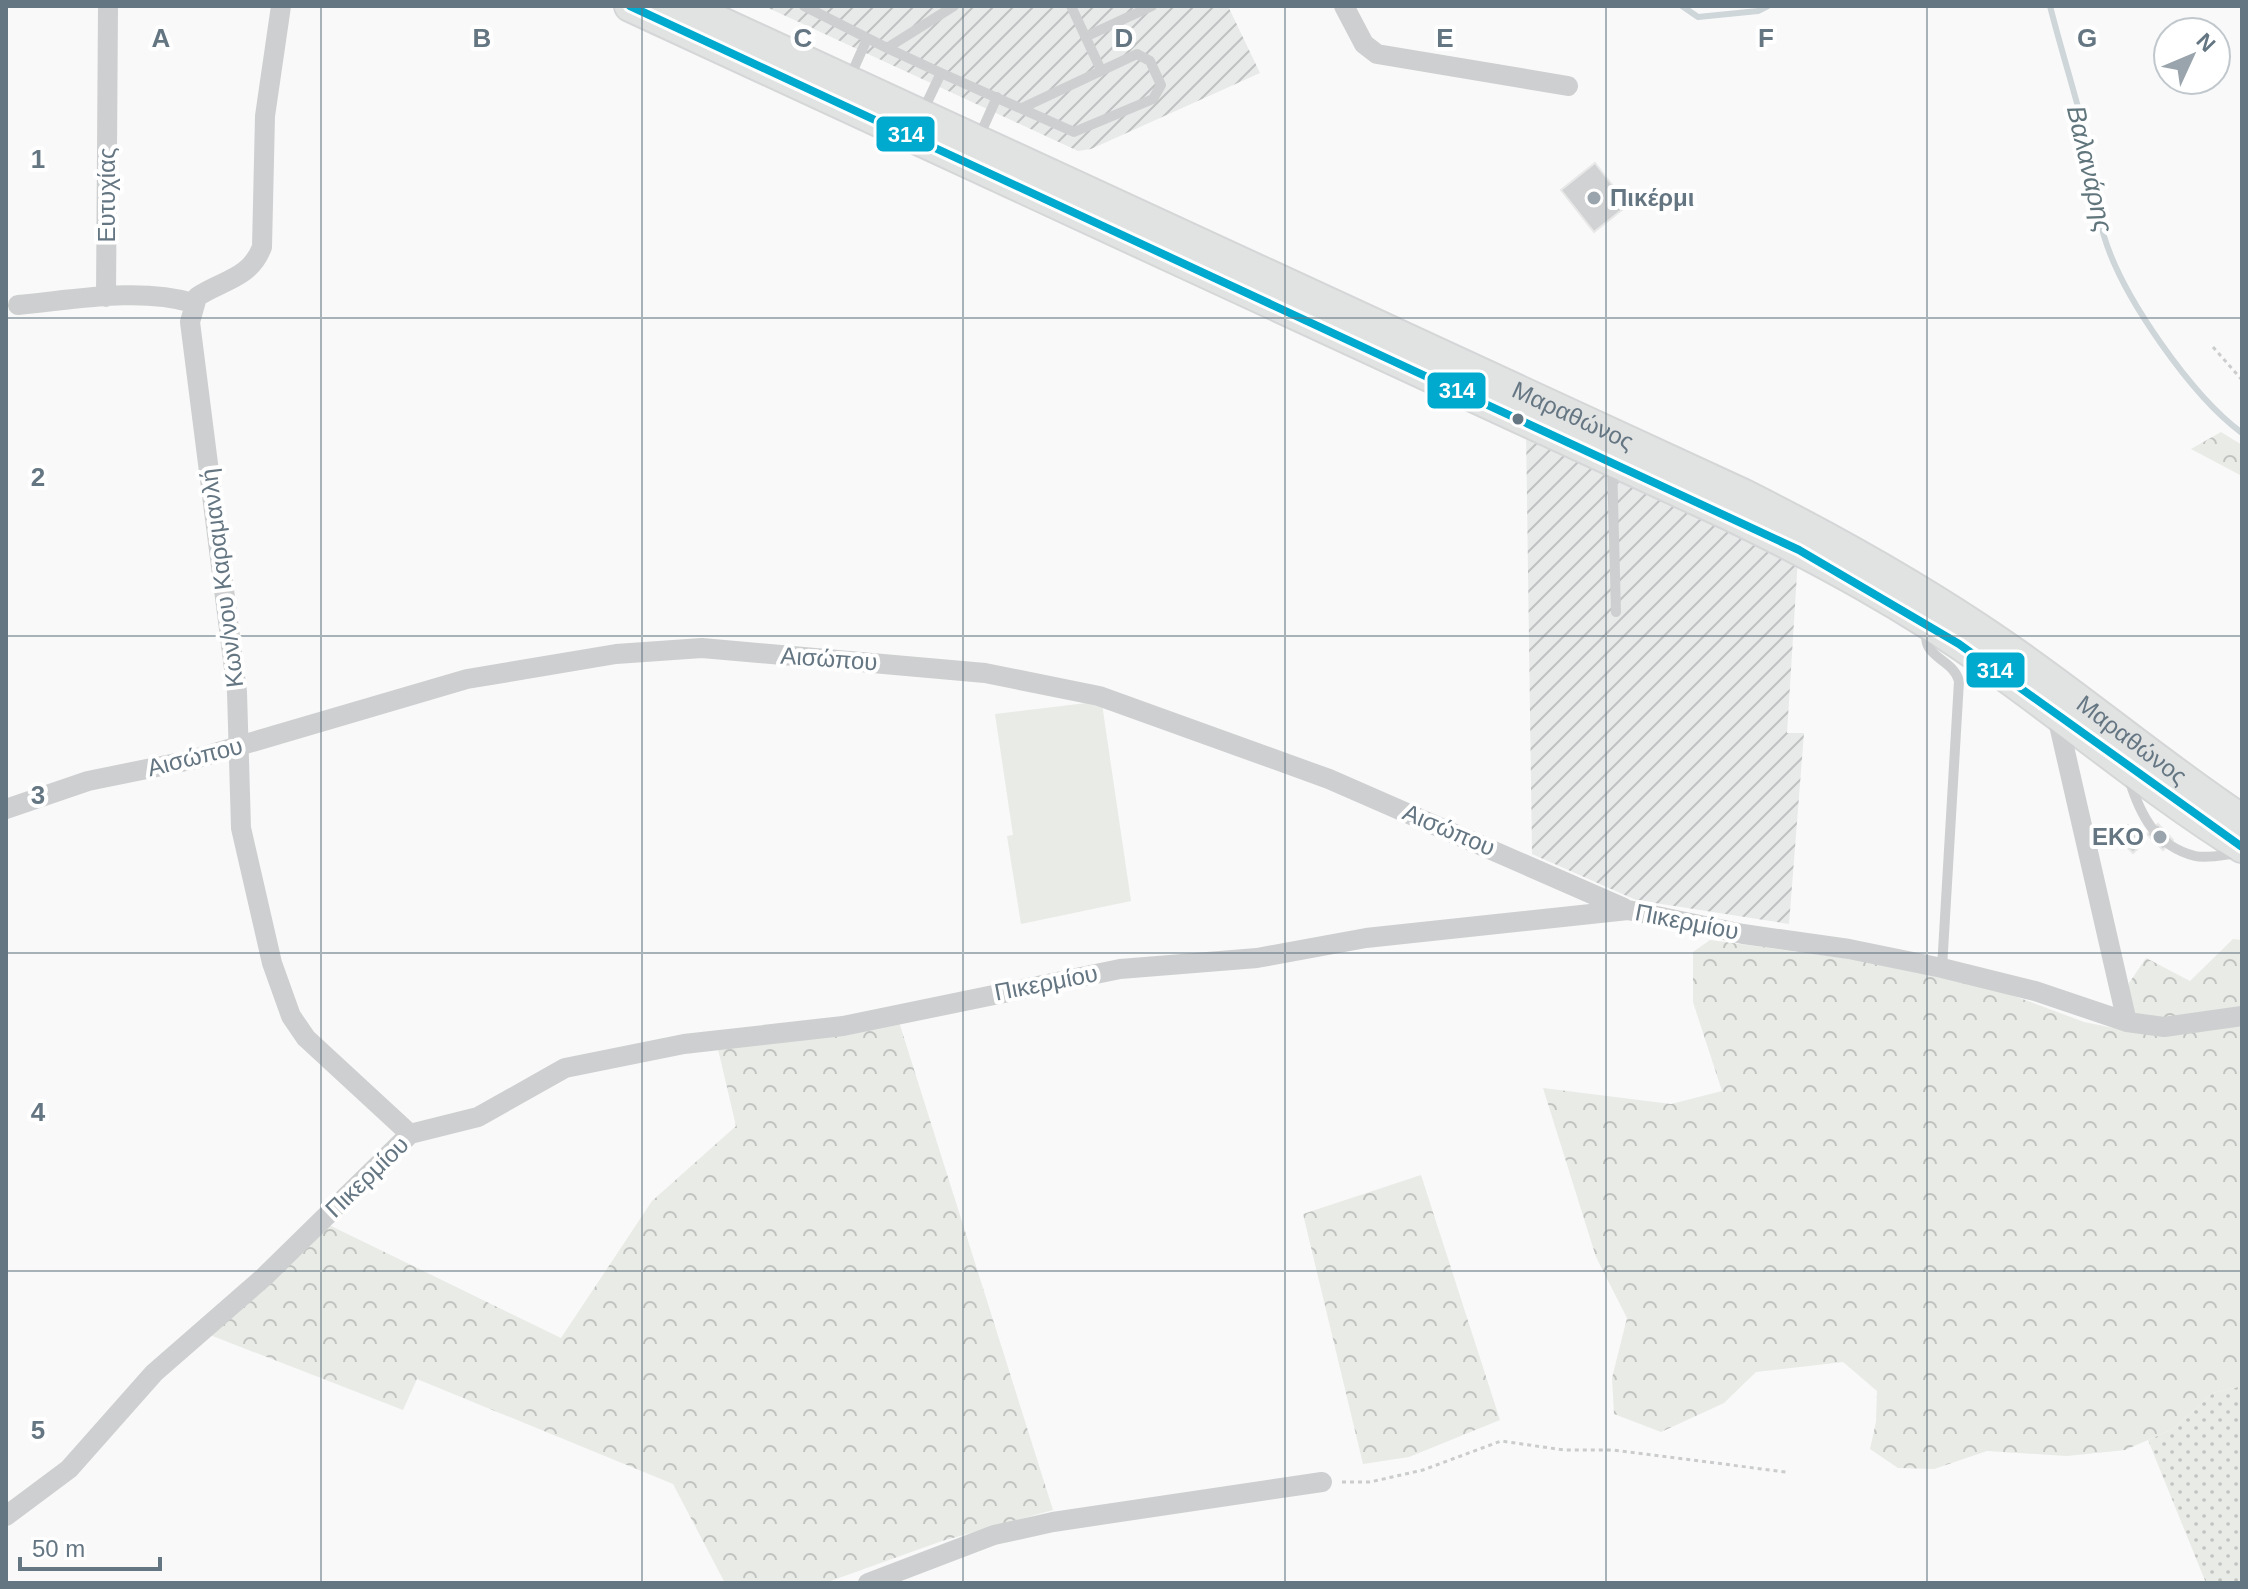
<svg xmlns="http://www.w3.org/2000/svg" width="2248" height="1589" font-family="Arial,sans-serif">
<defs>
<pattern id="industrial-furrows" width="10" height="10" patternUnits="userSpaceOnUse" patternTransform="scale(2)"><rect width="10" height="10" fill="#e8e9e9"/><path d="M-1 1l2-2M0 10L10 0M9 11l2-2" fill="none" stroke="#c0c1c2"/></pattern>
<pattern id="grass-dots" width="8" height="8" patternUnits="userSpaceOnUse" patternTransform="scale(2)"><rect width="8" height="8" fill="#e8ebe6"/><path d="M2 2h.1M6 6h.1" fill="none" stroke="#c0c3c0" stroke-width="1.8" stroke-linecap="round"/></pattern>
<pattern id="forest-crowns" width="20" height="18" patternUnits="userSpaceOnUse" patternTransform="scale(2)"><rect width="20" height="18" fill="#e8ebe6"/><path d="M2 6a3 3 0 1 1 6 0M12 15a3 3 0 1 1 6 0" fill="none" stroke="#c0c3c0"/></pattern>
</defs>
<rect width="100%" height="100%" fill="#f9f9f9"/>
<!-- industrial -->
<path fill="url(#industrial-furrows)" d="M764,6H1228L1260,73L1091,149L1078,151Z
M1526,429L1798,558L1787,733H1804L1789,924L1636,900L1532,854Z"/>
<!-- grass -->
<path fill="url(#grass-dots)" d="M2242,1386V1583H2206L2148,1440L2173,1429L2213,1393Z"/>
<!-- forest -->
<path fill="url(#forest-crowns)" d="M2221,432L2242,445V476L2191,449Z
M2233,939L2242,940V1386L2213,1393L2173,1429L2125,1450L2067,1456L1987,1451L1934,1469L1898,1468L1870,1449L1876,1422L1877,1391L1843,1362L1756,1372L1724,1403L1661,1432L1614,1414L1612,1378L1627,1318L1596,1257L1543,1088L1671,1104L1722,1091L1693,1002V952L1710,940L1880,963L2009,994L2084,1022L2128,1031L2129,983L2146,958L2190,981Z
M899,1022L1053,1510L942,1541L825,1583H725L673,1484L417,1379L403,1410L210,1335L327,1224L561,1338L652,1201L736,1126L718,1049Z
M1421,1175L1500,1420L1409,1457L1363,1464L1303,1214Z"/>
<!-- garden -->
<path fill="#e8ebe6" d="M1095,702L1102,704L1131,901L1021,924L1007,836L1013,835L995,714Z"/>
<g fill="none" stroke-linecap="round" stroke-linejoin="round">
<!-- stream -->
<path stroke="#ced6d9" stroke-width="6" d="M1682,6L1698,17L1758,11L1768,6
M2050,6C2064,61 2082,115 2094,170C2099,192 2097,216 2104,236C2122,297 2192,396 2242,433"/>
</g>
<!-- building -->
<path fill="#d0d2d3" stroke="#e8e8e8" stroke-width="2" d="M1595,163L1628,205L1594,232L1561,190Z
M2158,824L2173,840L2163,850L2147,834Z
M2128,825L2145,842L2133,853L2117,837Z"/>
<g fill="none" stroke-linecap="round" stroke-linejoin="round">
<defs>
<g id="primary">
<path d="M630,6L1732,516C1822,560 1909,607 1990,665C2075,725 2154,792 2242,847"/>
<path id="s1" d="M685,6L1742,494C1832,539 1918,587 2001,644C2083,700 2159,765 2242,820"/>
</g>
</defs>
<!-- primary casing -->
<use href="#primary" stroke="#d5d6d7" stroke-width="34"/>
<!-- path -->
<path stroke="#cbcccd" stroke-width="3" stroke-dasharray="4 4" stroke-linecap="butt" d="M2213,347L2242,380
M1342,1482H1370L1423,1470L1501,1441L1564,1450H1613L1786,1472"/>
<!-- lane -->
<path stroke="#cecfd0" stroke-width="10" d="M804,6L887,48L954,6
M1071,6L1101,70
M1085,37L1152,6
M887,48L941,73
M850,77L867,39
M922,113L941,73L1074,132L1153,99L1161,85L1150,61L1137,54L1022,108
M978,139L997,97
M1612,463L1616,612
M1928,626C1918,659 1952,656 1959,681L1942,968
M2129,779C2140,814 2155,846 2195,856C2208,859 2227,854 2239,853"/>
<!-- street -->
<path stroke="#cecfd0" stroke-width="20" d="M281,6L265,116L262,247C250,279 222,280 197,297L190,322L237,692L241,828L272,963L291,1016L306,1038L410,1134
M1344,6L1364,44L1377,54L1568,86
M106,297L108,6
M18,305C73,300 139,287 193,303
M2056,712L2127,1022
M6,809L88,781L191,760L467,679L616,654L702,648L985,673L1099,696L1329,779L1624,908
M6,1516L69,1469L154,1373L264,1277L410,1134L478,1117L565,1068L684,1044L843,1026L1120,969L1257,958L1366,938L1628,910L1743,934L1849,949L1942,968L2035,991L2127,1022L2164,1027L2242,1016
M868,1583L994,1535L1053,1522L1322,1482"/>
<!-- primary -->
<use href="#primary" stroke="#e1e2e2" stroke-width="30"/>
<defs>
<path id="bus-1" d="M630,6L1799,550L1959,644L2242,847"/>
</defs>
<!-- bus-1 casing -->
<use href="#bus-1" stroke="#fff" stroke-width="14"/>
<!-- bus-1 -->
<use href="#bus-1" stroke="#00a9ce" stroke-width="8"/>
</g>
<!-- grid -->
<path fill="none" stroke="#657683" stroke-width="2" stroke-opacity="0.55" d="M321,6V1583M642,6V1583M963,6V1583M1285,6V1583M1606,6V1583M1927,6V1583M6,318H2242M6,636H2242M6,953H2242M6,1271H2242"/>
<!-- markers -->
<g fill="#99a4ac" stroke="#fff" stroke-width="3">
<circle cx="1594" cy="198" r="8"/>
<circle cx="2160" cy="837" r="8"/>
</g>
<circle fill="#657683" stroke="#fff" stroke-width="3" cx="1518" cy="419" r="7"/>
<g text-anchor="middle" stroke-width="8" stroke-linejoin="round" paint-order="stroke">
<!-- street labels -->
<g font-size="24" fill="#657683" stroke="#fff">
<text transform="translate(107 195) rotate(-90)" y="8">Ευτυχίας</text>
<text dy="8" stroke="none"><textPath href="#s1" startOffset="978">Μαραθώνος</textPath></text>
<text transform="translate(222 578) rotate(-97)" y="8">Κων/νου Καραμανλή</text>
<text transform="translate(829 659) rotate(4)" y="8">Αισώπου</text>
<text dy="8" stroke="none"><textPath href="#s1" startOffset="1626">Μαραθώνος</textPath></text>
<text transform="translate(195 757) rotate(-14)" y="8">Αισώπου</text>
<text transform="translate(1449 830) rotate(23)" y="8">Αισώπου</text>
<text transform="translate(1687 922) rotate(11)" y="8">Πικερμίου</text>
<text transform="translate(1046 983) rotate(-11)" y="8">Πικερμίου</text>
<text transform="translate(367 1177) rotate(-44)" y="8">Πικερμίου</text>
</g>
<!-- poi labels -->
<g font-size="24" font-weight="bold" fill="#657683" stroke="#fff" text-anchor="start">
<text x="1610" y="206">Πικέρμι</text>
<text x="2144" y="845" text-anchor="end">EKO</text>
</g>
<!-- water labels -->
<g font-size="26" font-style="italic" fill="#60757c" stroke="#fff">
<text transform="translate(2090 169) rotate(77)" y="9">Βαλανάρης</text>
</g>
</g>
<g font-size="26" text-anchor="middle" font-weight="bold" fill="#657683" stroke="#fff" stroke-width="8" stroke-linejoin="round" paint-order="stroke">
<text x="161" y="47">A</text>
<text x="482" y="47">B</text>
<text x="803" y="47">C</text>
<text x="1124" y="47">D</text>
<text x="1445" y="47">E</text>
<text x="1766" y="47">F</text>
<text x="2087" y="47">G</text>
<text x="38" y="168">1</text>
<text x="38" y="486">2</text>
<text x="38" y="804">3</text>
<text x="38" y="1121">4</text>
<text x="38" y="1439">5</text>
</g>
<g stroke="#fff" stroke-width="3">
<rect x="875" y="115" width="61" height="38" rx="8" fill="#00a9ce"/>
<rect x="1426" y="371" width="61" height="39" rx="8" fill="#00a9ce"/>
<rect x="1965" y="651" width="61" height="38" rx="8" fill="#00a9ce"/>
</g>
<g font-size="22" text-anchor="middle" font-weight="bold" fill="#fff">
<text x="906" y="142">314</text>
<text x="1457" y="398">314</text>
<text x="1995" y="678">314</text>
</g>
<!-- border -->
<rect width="2248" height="1589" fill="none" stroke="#657683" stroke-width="16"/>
<!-- north arrow -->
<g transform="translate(2192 56) rotate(46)"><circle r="38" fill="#ffffff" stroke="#c1c8cd" stroke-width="2"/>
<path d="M0-6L14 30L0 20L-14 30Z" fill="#99a4ac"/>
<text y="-12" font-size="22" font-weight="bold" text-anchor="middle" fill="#657683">N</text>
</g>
<!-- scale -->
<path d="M20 1557v12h140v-12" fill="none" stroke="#657683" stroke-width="4"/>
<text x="32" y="1557" font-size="24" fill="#657683" stroke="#ffffff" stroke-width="6" paint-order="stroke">50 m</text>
</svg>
